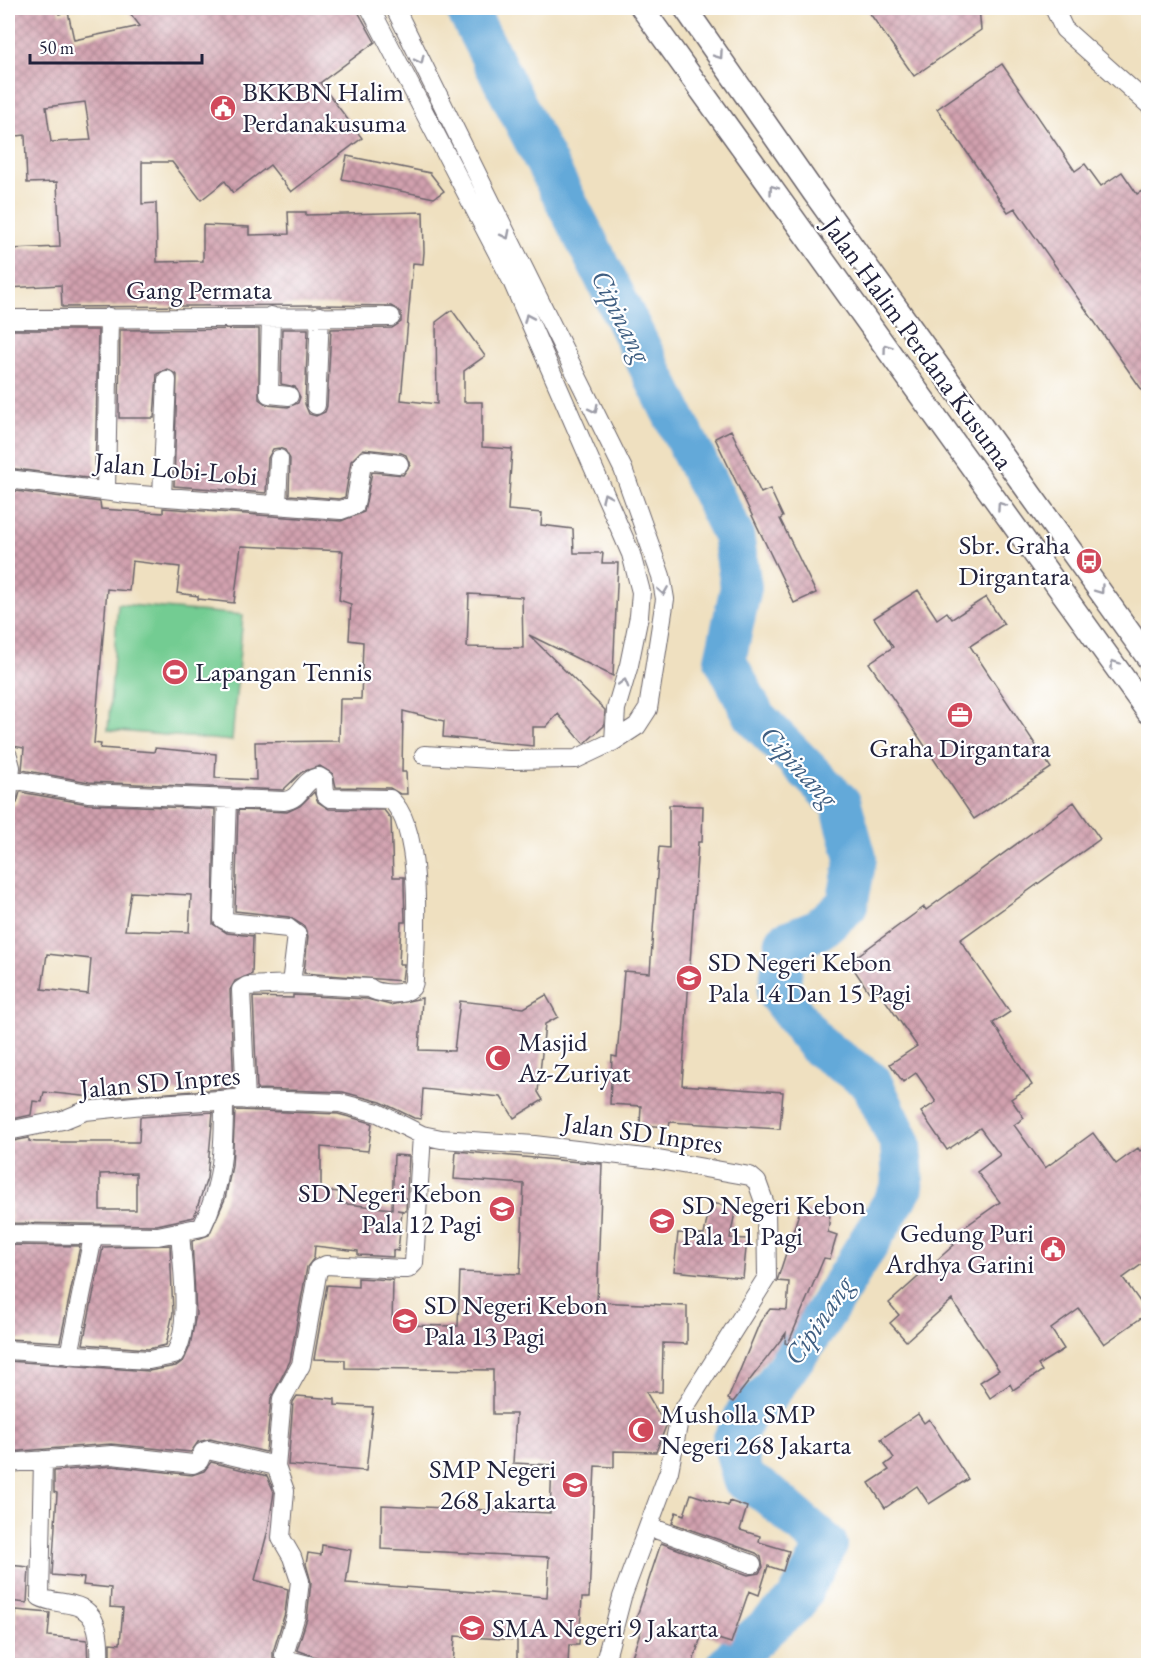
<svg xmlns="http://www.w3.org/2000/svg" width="1156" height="1673" font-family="'EB Garamond',serif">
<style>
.green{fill:#73cc92;stroke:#4a7766;stroke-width:1.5}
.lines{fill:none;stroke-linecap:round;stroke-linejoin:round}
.river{stroke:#64a9d9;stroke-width:42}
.building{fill:url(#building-cross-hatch);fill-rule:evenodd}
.minor-casing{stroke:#6a646a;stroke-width:20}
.tertiary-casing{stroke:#6a646a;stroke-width:25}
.minor{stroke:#fff;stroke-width:18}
.tertiary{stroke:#fff;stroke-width:22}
.oneway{stroke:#9c9ca7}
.labels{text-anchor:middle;stroke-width:4.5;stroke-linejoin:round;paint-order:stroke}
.poi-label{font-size:27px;fill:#22223b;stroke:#fff;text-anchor:start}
.street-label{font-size:27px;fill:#22223b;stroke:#fff}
.water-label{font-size:28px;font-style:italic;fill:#405f82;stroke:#fff}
</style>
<defs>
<pattern id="building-cross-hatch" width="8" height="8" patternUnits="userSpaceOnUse" patternTransform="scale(1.5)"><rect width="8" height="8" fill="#d2a1af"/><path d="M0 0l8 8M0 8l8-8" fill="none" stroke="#aa8390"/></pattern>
</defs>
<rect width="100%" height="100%" fill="#fff"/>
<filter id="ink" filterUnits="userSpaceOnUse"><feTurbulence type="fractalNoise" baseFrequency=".0167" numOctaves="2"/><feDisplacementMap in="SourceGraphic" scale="12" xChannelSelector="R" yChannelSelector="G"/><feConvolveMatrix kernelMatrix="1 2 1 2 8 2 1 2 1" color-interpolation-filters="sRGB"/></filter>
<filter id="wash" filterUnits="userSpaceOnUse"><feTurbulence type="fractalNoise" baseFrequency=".008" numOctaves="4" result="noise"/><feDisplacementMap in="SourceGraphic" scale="24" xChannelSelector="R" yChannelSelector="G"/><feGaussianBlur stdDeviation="1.35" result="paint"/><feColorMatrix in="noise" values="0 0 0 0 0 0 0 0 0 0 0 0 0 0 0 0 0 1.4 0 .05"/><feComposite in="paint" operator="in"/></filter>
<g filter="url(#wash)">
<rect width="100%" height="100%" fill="#efe0c0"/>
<!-- green -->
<path class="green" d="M118,604L243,615L232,741L108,730Z"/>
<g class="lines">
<!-- river -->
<path class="river" d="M466,8L603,273L733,535L741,587L725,660L755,717L841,804L856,858L847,905L819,929L786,942L778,994L818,1046L871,1082L901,1144L903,1187L818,1324L766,1397L746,1414L733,1441L743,1479L768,1494L827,1545L796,1602L738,1653L727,1666"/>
</g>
<g id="blocks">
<!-- building -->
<path class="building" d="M8,8H58L59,14L68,12L74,40L140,26L126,8H356L375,42L320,83L362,138L291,192L270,165L233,193L225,181L201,200L172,162H142V204L156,203L157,262L203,261V225L249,227V235L289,234L288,212H306V215L423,212L424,252L423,264L413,263L401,400L437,404L436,322L452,310L485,356L464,371V402H482V447L512,449L508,510L542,513L541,525L573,529L574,553H603L602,563H618L613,676L529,635L605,710L604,726L586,742L583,743L558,714L546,727H533V746L443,737L444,721L403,711L402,772H406L407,794H400L390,788L336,787L333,774L320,766L302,772L283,790L89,782L22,770L24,748L8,745L10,638L8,637V490L100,502L101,509L163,513V508L341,521L364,512L372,472L403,475L410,465L406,455L401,453L363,449L351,461L345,497L339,499L289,495L290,459L285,450L279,448L273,449L268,458L266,493L174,486L177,375L167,369L157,374L154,418H119L120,330L259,329V399L267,405L288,407L298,403L300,397L295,387L281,384L282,329H308L305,404L309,414L316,416L325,412L327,406L331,329L392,328L401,322V312L391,306L320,305L62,307L61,285L8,288L10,249L60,247L57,182L27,183L25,135L8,137ZM85,102L91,140L51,142L46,107ZM241,546L343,551L339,600L351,604L349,640L363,642L361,699H340L339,741L255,742L256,780L215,778L216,754L155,748L154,752L100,748L101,744L94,743L107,589L129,591L132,561L180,567L177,593L198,596V599L234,603ZM469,594L522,597L523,648L467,647Z
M866,8H979L981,30L914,76Z
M1002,64L1075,171L1085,164L1101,186L1122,172L1137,194L1149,187V400L1015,208L1008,212L937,109Z
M347,156L430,173L444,191L434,198L342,179Z
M8,330H98L95,479L8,468Z
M731,430L761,493L770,489L783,517L780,519L816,593L794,603L715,438Z
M918,590L937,619L947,612L952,619L986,597L1004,624L970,646L1051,768L974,819L869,663L893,647L874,618Z
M20,792L88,804L215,809L213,924L227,933L253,936L252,974L235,981L230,990L234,1088L102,1098L44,1092L42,1102L33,1101L31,1115L8,1120V823L10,808L17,803ZM131,892L191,895L189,932L125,930ZM47,954L91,959L88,994L42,989Z
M314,792L318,802L329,809L384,810L391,819L393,877H404V885L405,922H401L399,964H404L402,981L304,973L308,936L304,926L289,917L235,911L238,810L287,812L300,806Z
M1074,802L1100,839L960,940L1010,1012L993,1023L1032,1085L1011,1099L1024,1118L1014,1125L1045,1168L1093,1133L1116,1164L1138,1148L1140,1151L1149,1145V1259L1123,1278L1148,1313L1104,1344L1079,1309L1051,1329L1064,1349L1038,1365L1042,1371L1013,1390L1010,1384L990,1398L980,1382L999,1370L952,1300L906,1341L890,1323L899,1315L889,1303L954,1245L949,1238L1000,1202L977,1172L1000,1155L980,1128L947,1150L921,1112L936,1102L916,1073L903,1082L890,1064L917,1046L876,987L869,992L849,962L924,907L926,910Z
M669,805L703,806L702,842H698L682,1085L783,1092L780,1129L670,1122L669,1127L640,1125L641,1106L610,1104L612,1056L617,1057L624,971L650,973L659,847L669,848Z
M293,995L367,999L390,1005L422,998L419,1050L454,1051L460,1001L524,1008L546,995L558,1017L545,1024L538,1092L543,1100L514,1118L501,1097L423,1089L421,1119L414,1118L381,1102L343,1092L257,1089L253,997L293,998Z
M235,1110L338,1114L372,1123L368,1151L321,1147V1190L339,1192L338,1203L392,1209L394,1155L409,1156L406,1211L397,1210L402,1211L398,1251L393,1250V1257L358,1255V1251L315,1246L314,1258L307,1267L290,1361L271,1398L266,1452L210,1439L198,1442L191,1452L111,1444L8,1452V1361L149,1371L176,1366L184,1360L190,1346L196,1314L192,1241L209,1235L225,1199L232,1166Z
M213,1112L207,1178L194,1217L157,1225L11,1223L8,1142L29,1138V1141L36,1142H139L140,1117ZM136,1173V1210H100V1174Z
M456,1151L602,1164L597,1302L687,1306V1344L663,1343L662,1392H646L666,1426L656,1452L614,1451V1467L595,1466L589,1598H582L579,1645H569L568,1665H517V1640L455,1636L453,1665H323L319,1658L297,1650L307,1618L311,1582L306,1564L308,1553L321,1555L322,1545L351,1550L346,1583L547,1597L549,1557L381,1549L382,1505L550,1513L552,1465L513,1463L516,1414H493V1370L345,1368V1360L314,1359L327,1285L358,1287V1278L393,1280L392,1325L458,1326L460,1272L520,1274L524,1184L454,1179Z
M710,1203L736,1207L730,1238L747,1239L743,1278L674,1271L678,1233L704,1235Z
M800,1210L830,1214L828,1232L837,1235L830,1259L824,1258L788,1344L785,1343L786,1333L733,1402L728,1399L760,1322L770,1309L787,1310L789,1282L777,1281Z
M11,1245L80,1246L60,1342L8,1339Z
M170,1245L173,1313L166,1345L148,1349L83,1344L103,1247Z
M297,1396L335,1399V1405L373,1407L366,1471L288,1465L293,1402Z
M918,1414L924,1423L929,1419L968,1479L929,1504L917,1486L885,1508L869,1483L889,1470L885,1465L894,1458L881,1439Z
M211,1462L267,1476L274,1492L268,1530L255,1580L288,1589L285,1613L273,1652V1658L279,1665H191L162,1659V1665H110V1643L120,1644L123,1608L110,1607L111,1588L83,1585L84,1578L52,1575L57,1493L54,1492V1471L112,1466L192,1475L204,1471Z
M691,1494L728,1506L729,1501L747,1507L740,1530L760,1536L759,1542L789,1551L783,1571L768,1566L759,1595L749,1591L731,1643L702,1634L692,1665H629L643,1624L635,1622L661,1543L748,1575L759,1573L763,1567L761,1557L756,1553L672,1523L676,1512L684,1515Z
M8,1565L29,1567L27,1603L8,1601Z
M16,1610L50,1613L48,1636L87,1640L88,1665H12Z"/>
</g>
</g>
<g filter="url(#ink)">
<use href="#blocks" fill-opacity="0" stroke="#6a646a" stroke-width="1.5"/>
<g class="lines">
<defs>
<path id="minor" d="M370,8L511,279L631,554L641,592L639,616L629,665L616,709L614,741
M395,8L623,469L661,576L665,599L648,709L637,726L614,741L576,759L509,760L424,755
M1054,8L1064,29L1148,104
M271,316L269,394L289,396
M8,319L391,317
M316,405L320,316
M8,479L127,494L341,510L355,505L362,464L366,460L399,464
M106,491L109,317
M162,496L167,380
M277,505L279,459
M8,756L11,767L8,797
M11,779L88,793L284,801C302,799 301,780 319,777L324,780L325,794L330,798L390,799C424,828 416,937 414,979C414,983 413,987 410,989C403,996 377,994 370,988L291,984
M227,799L223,919L229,922L288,928L297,935L291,984L247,986L241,990L246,1100
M8,1131L63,1120L85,1111L143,1105L235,1099L340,1103L378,1113L422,1135L441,1139L534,1145L653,1159L750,1176L757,1182L766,1207L767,1277L680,1415L669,1471L622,1597L604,1666
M8,1234L158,1236L202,1227C223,1185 224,1146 224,1100
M8,1350L132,1359L149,1360L174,1355C192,1330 182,1263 180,1232
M69,1355L93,1237
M43,1460L40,1597C49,1602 62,1602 73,1605C101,1611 100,1643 99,1666
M8,1463L112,1455L193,1464L199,1461L203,1452L208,1450L276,1466
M650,1527L752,1564
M312,1666L289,1660L284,1655L296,1615L300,1581L292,1557L281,1538L285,1491L276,1466L282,1399L301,1365L318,1269L326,1265L402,1269H408L414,1263L422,1135"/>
<path id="tertiary" d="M642,8L1148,712
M685,8L814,193L1148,658"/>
</defs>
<!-- minor casing -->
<use href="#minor" class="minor-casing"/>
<!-- tertiary casing -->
<use href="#tertiary" class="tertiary-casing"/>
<!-- minor -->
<use href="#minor" class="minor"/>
<!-- tertiary -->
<use href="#tertiary" class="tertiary"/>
</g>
<!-- one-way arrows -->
<defs><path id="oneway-chevron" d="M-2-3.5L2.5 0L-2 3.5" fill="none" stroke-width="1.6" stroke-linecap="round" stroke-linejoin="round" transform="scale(1.5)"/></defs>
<g class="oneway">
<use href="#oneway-chevron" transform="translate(719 55) rotate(55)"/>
<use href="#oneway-chevron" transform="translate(420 60) rotate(64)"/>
<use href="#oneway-chevron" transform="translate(773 189) rotate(-126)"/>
<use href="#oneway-chevron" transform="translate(506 235) rotate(63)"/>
<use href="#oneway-chevron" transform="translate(528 318) rotate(-114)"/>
<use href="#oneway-chevron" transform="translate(887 348) rotate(-126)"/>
<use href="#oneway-chevron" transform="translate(594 409) rotate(63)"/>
<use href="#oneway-chevron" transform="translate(606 497) rotate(-114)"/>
<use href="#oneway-chevron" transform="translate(1001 506) rotate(-125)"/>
<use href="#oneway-chevron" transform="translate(1100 590) rotate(54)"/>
<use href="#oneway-chevron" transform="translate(663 591) rotate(81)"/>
<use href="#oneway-chevron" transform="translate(1114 664) rotate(-126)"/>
<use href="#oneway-chevron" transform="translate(624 683) rotate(-74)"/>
</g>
</g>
<!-- icons -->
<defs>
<symbol id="civic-disc" viewBox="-11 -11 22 22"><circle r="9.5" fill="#d1495b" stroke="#fff"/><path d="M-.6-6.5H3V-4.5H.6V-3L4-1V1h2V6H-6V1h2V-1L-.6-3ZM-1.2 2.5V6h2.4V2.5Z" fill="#fff"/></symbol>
<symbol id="bus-disc" viewBox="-11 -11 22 22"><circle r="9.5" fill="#d1495b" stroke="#fff"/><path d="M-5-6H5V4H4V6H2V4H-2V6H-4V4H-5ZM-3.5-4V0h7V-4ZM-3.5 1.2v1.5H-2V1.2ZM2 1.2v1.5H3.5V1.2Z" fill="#fff"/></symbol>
<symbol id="stadium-disc" viewBox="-11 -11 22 22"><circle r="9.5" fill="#d1495b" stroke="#fff"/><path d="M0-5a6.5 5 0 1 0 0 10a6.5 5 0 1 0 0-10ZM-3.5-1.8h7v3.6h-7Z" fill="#fff"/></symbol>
<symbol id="office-disc" viewBox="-11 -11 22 22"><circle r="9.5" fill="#d1495b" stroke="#fff"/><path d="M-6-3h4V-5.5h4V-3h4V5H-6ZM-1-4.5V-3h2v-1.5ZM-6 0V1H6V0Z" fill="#fff"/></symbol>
<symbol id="school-disc" viewBox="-11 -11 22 22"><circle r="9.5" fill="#d1495b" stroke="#fff"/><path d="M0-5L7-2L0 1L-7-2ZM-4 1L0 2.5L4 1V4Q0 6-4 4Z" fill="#fff"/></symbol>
<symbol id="mosque-disc" viewBox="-11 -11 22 22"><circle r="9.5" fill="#d1495b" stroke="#fff"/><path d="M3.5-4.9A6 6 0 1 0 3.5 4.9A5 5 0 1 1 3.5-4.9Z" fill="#fff"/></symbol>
</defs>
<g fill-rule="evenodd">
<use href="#civic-disc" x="208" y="93" width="30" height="30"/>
<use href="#bus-disc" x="1074" y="546" width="30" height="30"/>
<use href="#stadium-disc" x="160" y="657" width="30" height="30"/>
<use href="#office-disc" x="945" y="700" width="30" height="30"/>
<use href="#school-disc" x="674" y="963" width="30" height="30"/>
<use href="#mosque-disc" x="483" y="1043" width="30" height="30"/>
<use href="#school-disc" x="487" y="1194" width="30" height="30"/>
<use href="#school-disc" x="647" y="1206" width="30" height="30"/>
<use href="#civic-disc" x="1038" y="1234" width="30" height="30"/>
<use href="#school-disc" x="390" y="1306" width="30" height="30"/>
<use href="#mosque-disc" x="626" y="1415" width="30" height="30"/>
<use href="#school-disc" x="560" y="1470" width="30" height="30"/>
<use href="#school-disc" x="457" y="1613" width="30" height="30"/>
</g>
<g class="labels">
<!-- poi labels -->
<g class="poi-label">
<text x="242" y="101">BKKBN Halim<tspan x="242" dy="31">Perdanakusuma</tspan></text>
<text x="1070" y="554" text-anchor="end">Sbr. Graha<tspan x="1070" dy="31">Dirgantara</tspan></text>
<text x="195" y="681">Lapangan Tennis</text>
<text x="960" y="757" text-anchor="middle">Graha Dirgantara</text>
<text x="708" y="971">SD Negeri Kebon<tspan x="708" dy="31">Pala 14 Dan 15 Pagi</tspan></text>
<text x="518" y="1051">Masjid<tspan x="518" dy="31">Az-Zuriyat</tspan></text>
<text x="482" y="1202" text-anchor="end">SD Negeri Kebon<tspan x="482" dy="31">Pala 12 Pagi</tspan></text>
<text x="682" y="1214">SD Negeri Kebon<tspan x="682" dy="31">Pala 11 Pagi</tspan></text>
<text x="1034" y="1242" text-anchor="end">Gedung Puri<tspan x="1034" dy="31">Ardhya Garini</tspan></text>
<text x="424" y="1314">SD Negeri Kebon<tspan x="424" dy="31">Pala 13 Pagi</tspan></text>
<text x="660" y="1423">Musholla SMP<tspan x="660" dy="31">Negeri 268 Jakarta</tspan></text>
<text x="556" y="1478" text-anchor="end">SMP Negeri<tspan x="556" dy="31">268 Jakarta</tspan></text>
<text x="492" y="1637">SMA Negeri 9 Jakarta</text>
</g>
<!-- street labels -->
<g class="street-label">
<text x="199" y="299">Gang Permata</text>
<text transform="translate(918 343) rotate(54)" y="9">Jalan Halim Perdana Kusuma</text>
<text transform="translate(176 469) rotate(5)" y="9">Jalan Lobi-Lobi</text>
<text transform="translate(160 1082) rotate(-5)" y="9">Jalan SD Inpres</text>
<text transform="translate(643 1133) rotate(8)" y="9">Jalan SD Inpres</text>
</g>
<!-- water labels -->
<g class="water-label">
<text transform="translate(622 316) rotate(63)" y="10">Cipinang</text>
<text transform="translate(800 766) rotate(47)" y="10">Cipinang</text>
<text transform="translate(818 1320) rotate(-56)" y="10">Cipinang</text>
</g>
</g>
<!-- margin -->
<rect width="1156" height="1673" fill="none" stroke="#fff" stroke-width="30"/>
<!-- scale -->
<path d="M30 54v9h172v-9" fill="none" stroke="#22223b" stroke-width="3"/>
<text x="39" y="54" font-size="18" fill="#22223b" stroke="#ffffff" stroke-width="4.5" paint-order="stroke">50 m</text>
</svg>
